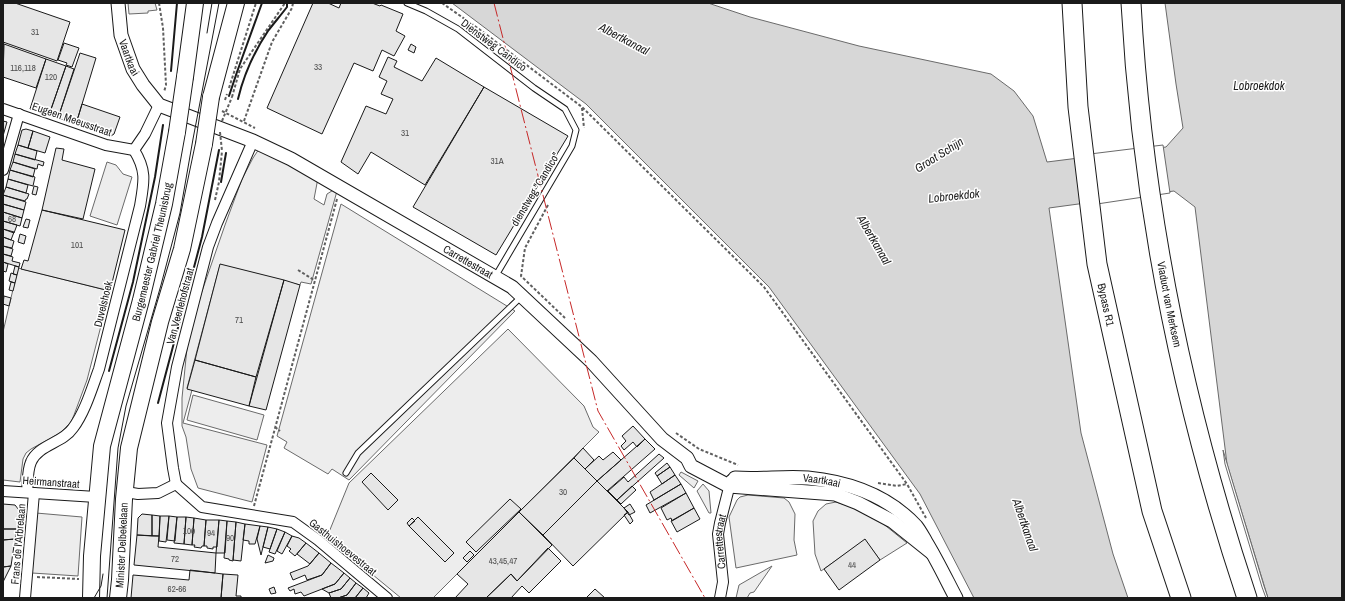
<svg xmlns="http://www.w3.org/2000/svg" width="1345" height="601" font-family="'Archivo Narrow',sans-serif">
<style>
.built{fill:#ededed;stroke:#6a6a6a}
.water{fill:#d7d7d7;stroke:#6a6a6a}
.pier{fill:#fff;stroke:#6a6a6a}
.building{fill:#e6e6e6;stroke:#1a1a1a}
.lines{fill:none;stroke-linecap:round;stroke-linejoin:round}
.service-casing{stroke:#1a1a1a;stroke-width:7}
.minor-casing{stroke:#1a1a1a;stroke-width:12}
.tertiary-casing{stroke:#1a1a1a;stroke-width:15}
.primary-casing{stroke:#1a1a1a;stroke-width:18}
.motorway-casing{stroke:#1a1a1a;stroke-width:21}
.path{stroke:#5f5f5f;stroke-width:2;stroke-dasharray:3 2;stroke-linecap:butt}
.service{stroke:#fff;stroke-width:5}
.minor{stroke:#fff;stroke-width:10}
.tertiary{stroke:#fff;stroke-width:13}
.primary{stroke:#fff;stroke-width:16}
.motorway{stroke:#fff;stroke-width:19}
.tram{stroke:#1a1a1a;stroke-width:1}
.primary-bridge-casing{stroke:#1a1a1a;stroke-width:18;stroke-linecap:butt}
.path-bridge{stroke:#5f5f5f;stroke-width:2;stroke-dasharray:3 2;stroke-linecap:butt}
.primary-bridge{stroke:#fff;stroke-width:16}
.wall{stroke:#1a1a1a;stroke-width:2}
.power{stroke:#c62828;stroke-width:1;stroke-dasharray:14 3 2 3;stroke-linecap:butt}
.labels{text-anchor:middle;stroke-width:3;stroke-linejoin:round;paint-order:stroke}
.number-label{font-size:9px;fill:#4d4d4d}
.street-label{font-size:11px;fill:#1a1a1a;stroke:#fff}
.water-label{font-size:12px;font-style:italic;fill:#1a1a1a;stroke:#fff}
</style>
<rect width="100%" height="100%" fill="#fff"/>
<!-- built -->
<path class="built" d="M128,3H155L157,10L148,11V13L129,14Z
M259,149L318,178L314,199L324,205L327,194L335,189L337,191L311,284L301,282L300,285L220,265L187,388L192,390L183,423L267,445L252,502L198,488L191,469L186,437L182,426V398L188,338L200,297L225,225L242,179L253,158Z
M107,162L116,165L123,174L132,177L117,225L90,216Z
M341,204L515,311L349,480L332,469L328,474L284,448L287,442L277,436Z
M18,268L110,291L87,380L74,415L71,422L60,433L31,449L26,453L23,459L20,482L3,480V332Z
M508,329L584,406L593,427L599,432L433,598H401L327,537L349,483Z
M193,395L264,415L257,440L187,420Z
M681,472L698,481L694,488L679,475Z
M703,484L709,491L711,513H709L697,491Z
M748,495L784,498L789,502L795,514L794,540L797,555L736,568L729,517L737,500L740,497Z
M836,502L849,506L881,522L907,543L880,560L865,540L821,571L815,554L813,521L818,511L826,504Z
M36,513L82,517L78,576L32,573Z
M772,566L754,592L750,593L747,598H736L739,585Z"/>
<!-- water -->
<path class="water" d="M452,3H708L750,17L859,46L991,74L1014,91L1033,116L1047,162L1166,147L1183,128L1176,84L1165,3H1342V598H1268L1227,464L1195,207L1174,191L1049,208L1081,433L1113,554L1128,598H974L920,494L769,287L586,104Z"/>
<!-- pier -->
<path class="pier" d="M1163,145L1170,193L1097,204L1090,154Z
M1223,450L1264,586L1268,598H1266L1262,587L1225,464Z"/>
<!-- building -->
<path class="building" d="M3,3H15L70,22L57,61L3,42Z
M313,3H328L339,8L341,3H372L380,6L381,5L403,14L396,31L405,36L394,56L382,50L373,71L354,63L322,134L267,108Z
M64,43L79,48L72,67L66,65L67,63L58,60Z
M4,44L46,59L36,88L3,77Z
M411,44L416,47L414,53L408,50Z
M80,53L96,58L76,124L58,118Z
M388,57L397,61L394,67L422,81L436,58L484,87L425,185L371,152L358,174L341,162L366,106L386,114L393,99L381,94L387,81L379,77Z
M46,59L66,66L49,115L30,109Z
M66,66L74,69L58,118L49,115Z
M484,87L568,136L496,255L413,207Z
M82,104L120,117L114,134L111,136L76,124Z
M3,121L7,122L3,136Z
M26,129L33,131L28,148L18,145L22,130Z
M33,131L50,137L45,153L28,148Z
M18,145L37,151L35,160L15,154Z
M56,148L64,149L62,160L95,169L83,219L42,210Z
M15,154L44,162L43,166L38,164L37,169L13,162Z
M13,162L35,169L33,177L10,170Z
M10,170L35,177L33,186L8,179Z
M8,179L28,185L26,193L6,187Z
M34,186L38,187L36,195L32,194Z
M6,187L29,194L27,199H26L25,201L3,195Z
M3,195L26,202L24,210L3,204Z
M3,204L24,210L22,218L3,212Z
M42,210L125,230L110,291L21,269L24,260L28,261Z
M3,212L22,218L20,226L3,221Z
M26,219L30,220L28,228L23,227Z
M3,221L17,225L14,233L3,229Z
M3,229L14,232L11,240L3,237Z
M20,234L26,236L24,244L18,242Z
M3,237L14,241L12,248L3,246Z
M3,246L13,249L11,256L3,254Z
M3,254L13,257L12,261L20,263L19,267L3,262Z
M3,262L8,264L6,272L3,271Z
M220,264L284,280L256,377L195,360Z
M15,266L19,267L17,275L13,274Z
M11,273L17,275L15,283L9,281Z
M284,280L300,285L266,410L249,406Z
M11,282L15,283L13,291L9,290Z
M4,296L11,298L9,306L3,304Z
M195,360L256,377L249,406L187,389Z
M633,426L645,439L637,447L633,442L624,450L621,446L626,441L622,436Z
M645,439L655,449L607,491L597,481Z
M583,448L594,460L585,469L574,458Z
M613,452L621,460L597,481L585,469L599,456L603,460Z
M659,454L664,458L617,500L608,491L624,477L628,482Z
M574,458L597,481L543,535L519,512Z
M667,463L670,467L657,476L655,473Z
M670,467L675,475L662,484L657,476Z
M371,473L398,500L388,510L362,482Z
M675,475L681,484L654,500L650,492Z
M597,481L628,512L573,566L543,535Z
M681,484L686,493L650,513L646,505Z
M632,486L636,490L621,504L617,500Z
M686,493L694,508L672,521L671,518L667,520L661,508Z
M510,499L521,509L476,552L466,542Z
M3,504L15,505L19,510L17,529H3Z
M630,504L635,512L629,515L624,508Z
M694,508L700,519L677,532L671,521Z
M519,512L552,545L517,581L511,574L486,598H455L468,584L457,574Z
M628,512L633,521L630,524L624,515Z
M142,514L152,515V536L137,535L138,518Z
M152,515L160,516L159,536H152Z
M160,516H169L166,542L159,541Z
M169,516L177,517L175,541L167,540Z
M177,517H186L184,544L174,543Z
M186,517L194,518L192,545L184,544Z
M418,517L454,553L445,562L409,526Z
M194,518L206,520L204,546H202L201,548L194,547L195,545H192Z
M412,518L415,521L409,526L407,523Z
M206,520H219L217,547H213V549L207,548V546H204Z
M219,520L227,521L225,553H216Z
M227,521L236,522L233,561L229,560V559L224,558Z
M236,522L245,524L241,561L233,560Z
M245,524L260,526L255,544H249V541L243,540Z
M260,526L268,527L261,555L257,539Z
M268,527L277,529L270,549L263,547Z
M3,529H17L15,539L3,540Z
M277,529L285,532L275,554L269,552Z
M285,532L292,536L282,554L277,551Z
M137,535L159,536L158,547L216,553L215,573L134,565Z
M292,536L299,538L306,543L295,556L289,551L291,549L287,546Z
M15,539L11,566L3,567V540Z
M865,539L880,560L839,590L824,569Z
M306,543L319,553L310,564L297,554Z
M548,548L561,561L529,593L522,586L511,598H486L511,574L517,581Z
M470,551L474,555L467,562L463,558Z
M319,553L331,563L322,575L307,580L305,575L293,580L290,573L308,566Z
M268,555L274,558L273,561L265,563Z
M331,563L344,573L335,584L304,596L301,592L295,594L294,589L290,591L288,588L322,575Z
M11,566L3,582V567Z
M190,570L223,574L221,598H131L133,575L189,580Z
M344,573L350,578L341,589L329,593L322,589L335,584Z
M223,574L238,575L236,596H241V598H221Z
M350,578L356,583L347,595L338,598H331L329,593L341,589Z
M356,583L363,588L355,598H338L347,595Z
M274,587L276,593L271,594L269,589Z
M363,588L369,593L366,598H355Z
M595,589L605,598H586Z"/>
<g class="lines">
<defs>
<path id="service" d="M407,3L426,11L458,29L534,88L565,109L576,130L572,146L495,277
M346,473L358,453L521,297"/>
<g id="minor">
<path d="M3,109L106,145L134,150"/>
<path d="M134,150L145,134L159,105"/>
<path d="M3,170L19,114"/>
<path d="M176,484L173,468L167,423L177,367L208,247L217,223L253,141"/>
<path d="M176,484L202,507L293,522L318,540L387,598"/>
<path d="M3,491L96,497"/>
<path d="M27,492C28,483 27,471 31,462C38,445 63,443 73,428C85,412 92,388 99,369L140,206C144,182 147,171 134,150"/>
<path d="M126,492L138,494L158,493L176,484"/>
<path d="M25,598L34,493"/>
<path id="s1" d="M720,598L723,582L718,534L720,523L731,480"/>
</g>
<g id="tertiary">
<path id="s2" d="M118,3L121,35L133,69L143,85L159,105L253,141L291,159L512,287L591,361L662,439L687,458L691,466L729,486L835,494L858,503L892,521L932,553"/>
<path id="s3" d="M735,478C760,480 784,476 808,478C849,482 888,496 916,526C920,531 923,537 926,542C937,560 946,579 956,598"/>
</g>
<g id="primary">
<path d="M185,77L195,3"/>
<path d="M211,97L236,3"/>
<path id="s4" d="M91,598L92,556L102,446L141,300L164,204L177,132"/>
<path id="s5" d="M118,598L120,580L124,499L129,448L160,322L182,249L204,144"/>
</g>
<g id="motorway">
<path id="s6" d="M1072,3L1078,107L1097,264L1152,511L1181,598"/>
<path id="s7" d="M1131,3C1142,205 1183,406 1247,598"/>
</g>
</defs>
<!-- service casing -->
<use href="#service" class="service-casing"/>
<!-- minor casing -->
<use href="#minor" class="minor-casing"/>
<!-- tertiary casing -->
<use href="#tertiary" class="tertiary-casing"/>
<!-- primary casing -->
<use href="#primary" class="primary-casing"/>
<!-- motorway casing -->
<use href="#motorway" class="motorway-casing"/>
<!-- path -->
<path class="path" d="M159,3L163,28L166,85L164,92
M442,3L479,29L582,107L764,287L907,484L926,518
M229,88L256,3
M232,97L240,69L285,3
M582,108L584,128
M222,111L255,128
M244,121L272,42L292,8L293,3
M215,200L219,182L222,151
M548,205L525,248L521,276L565,318
M298,270L314,280
M275,427L280,431
M676,433L699,449L738,465
M878,483L897,486L907,484
M254,506L337,199
M37,577L79,579"/>
<!-- service -->
<use href="#service" class="service"/>
<!-- minor -->
<use href="#minor" class="minor"/>
<!-- tertiary -->
<use href="#tertiary" class="tertiary"/>
<!-- primary -->
<use href="#primary" class="primary"/>
<!-- motorway -->
<use href="#motorway" class="motorway"/>
<!-- tram -->
<path class="tram" d="M207,33L212,3
M94,598L101,586L103,574
M107,598L118,448L126,406L161,285L180,213L193,139L219,3"/>
<defs>
<path id="primary-bridge" d="M177,132L185,77
M204,144L211,97"/>
</defs>
<!-- primary-bridge casing -->
<use href="#primary-bridge" class="primary-bridge-casing"/>
<!-- path-bridge -->
<path class="path-bridge" d="M225,100L227,94
M222,121L232,97
M220,132L222,151"/>
<!-- primary-bridge -->
<use href="#primary-bridge" class="primary-bridge"/>
<!-- wall -->
<path class="wall" d="M171,71L177,3
M229,96L237,72L262,3
M238,99C244,74 254,52 268,31C274,23 281,15 287,7V3
M221,182L226,153
M109,371L133,282L155,177L163,125
M158,403L202,237L219,150"/>
<!-- power -->
<path class="power" d="M494,3L598,411L705,598"/>
</g>
<g class="labels">
<!-- number labels -->
<g class="number-label">
<text x="35" y="35">31</text>
<text x="318" y="70">33</text>
<text x="23" y="71">116,118</text>
<text x="51" y="80">120</text>
<text x="405" y="136">31</text>
<text x="497" y="164">31A</text>
<text x="12" y="222">68</text>
<text x="77" y="248">101</text>
<text x="239" y="323">71</text>
<text x="563" y="495">30</text>
<text x="189" y="534">100</text>
<text x="211" y="536">94</text>
<text x="230" y="541">90</text>
<text x="175" y="562">72</text>
<text x="503" y="564">43,45,47</text>
<text x="852" y="568">44</text>
<text x="177" y="592">62-66</text>
</g>
<!-- street labels -->
<g class="street-label">
<text transform="translate(494 45) rotate(37)" y="4">Dienstweg Candico</text>
<text dy="4" stroke="none"><textPath href="#s2" startOffset="56">Vaartkaai</textPath></text>
<text transform="translate(72 119) rotate(19)" y="4">Eugeen Meeusstraat</text>
<text transform="translate(535 189) rotate(-59)" y="4">dienstweg "Candico"</text>
<text dy="4" stroke="none"><textPath href="#s4" startOffset="353">Burgemeester Gabriel Theunisbrug</textPath></text>
<text dy="4" stroke="none"><textPath href="#s2" startOffset="460">Carrettestraat</textPath></text>
<text transform="translate(103 304) rotate(-76)" y="4">Duvelshoek</text>
<text dy="4" stroke="none"><textPath href="#s6" startOffset="304">Bypass R1</textPath></text>
<text dy="4" stroke="none"><textPath href="#s7" startOffset="304">Viaduct van Merksem</textPath></text>
<text transform="translate(180 306) rotate(-75)" y="4">Van Veerlehofstraat</text>
<text transform="translate(51 482) rotate(4)" y="4">Heirmanstraat</text>
<text dy="4" stroke="none"><textPath href="#s3" startOffset="87">Vaartkaai</textPath></text>
<text dy="4" stroke="none"><textPath href="#s1" startOffset="57">Carrettestraat</textPath></text>
<text transform="translate(18 544) rotate(-85)" y="4">Frans de l'Arbrelaan</text>
<text dy="4" stroke="none"><textPath href="#s5" startOffset="53">Minister Delbekelaan</textPath></text>
<text transform="translate(343 547) rotate(39)" y="4">Gasthuishoevestraat</text>
</g>
<!-- water labels -->
<g class="water-label">
<text transform="translate(624 39) rotate(28)" y="4">Albertkanaal</text>
<text x="1259" y="90">Lobroekdok</text>
<text transform="translate(939 155) rotate(-32)" y="4">Groot Schijn</text>
<text transform="translate(954 196) rotate(-6)" y="4">Lobroekdok</text>
<text transform="translate(874 240) rotate(60)" y="4">Albertkanaal</text>
<text transform="translate(1025 525) rotate(71)" y="4">Albertkanaal</text>
</g>
</g>
<!-- border -->
<rect width="1345" height="601" fill="none" stroke="#1a1a1a" stroke-width="8"/>
</svg>
